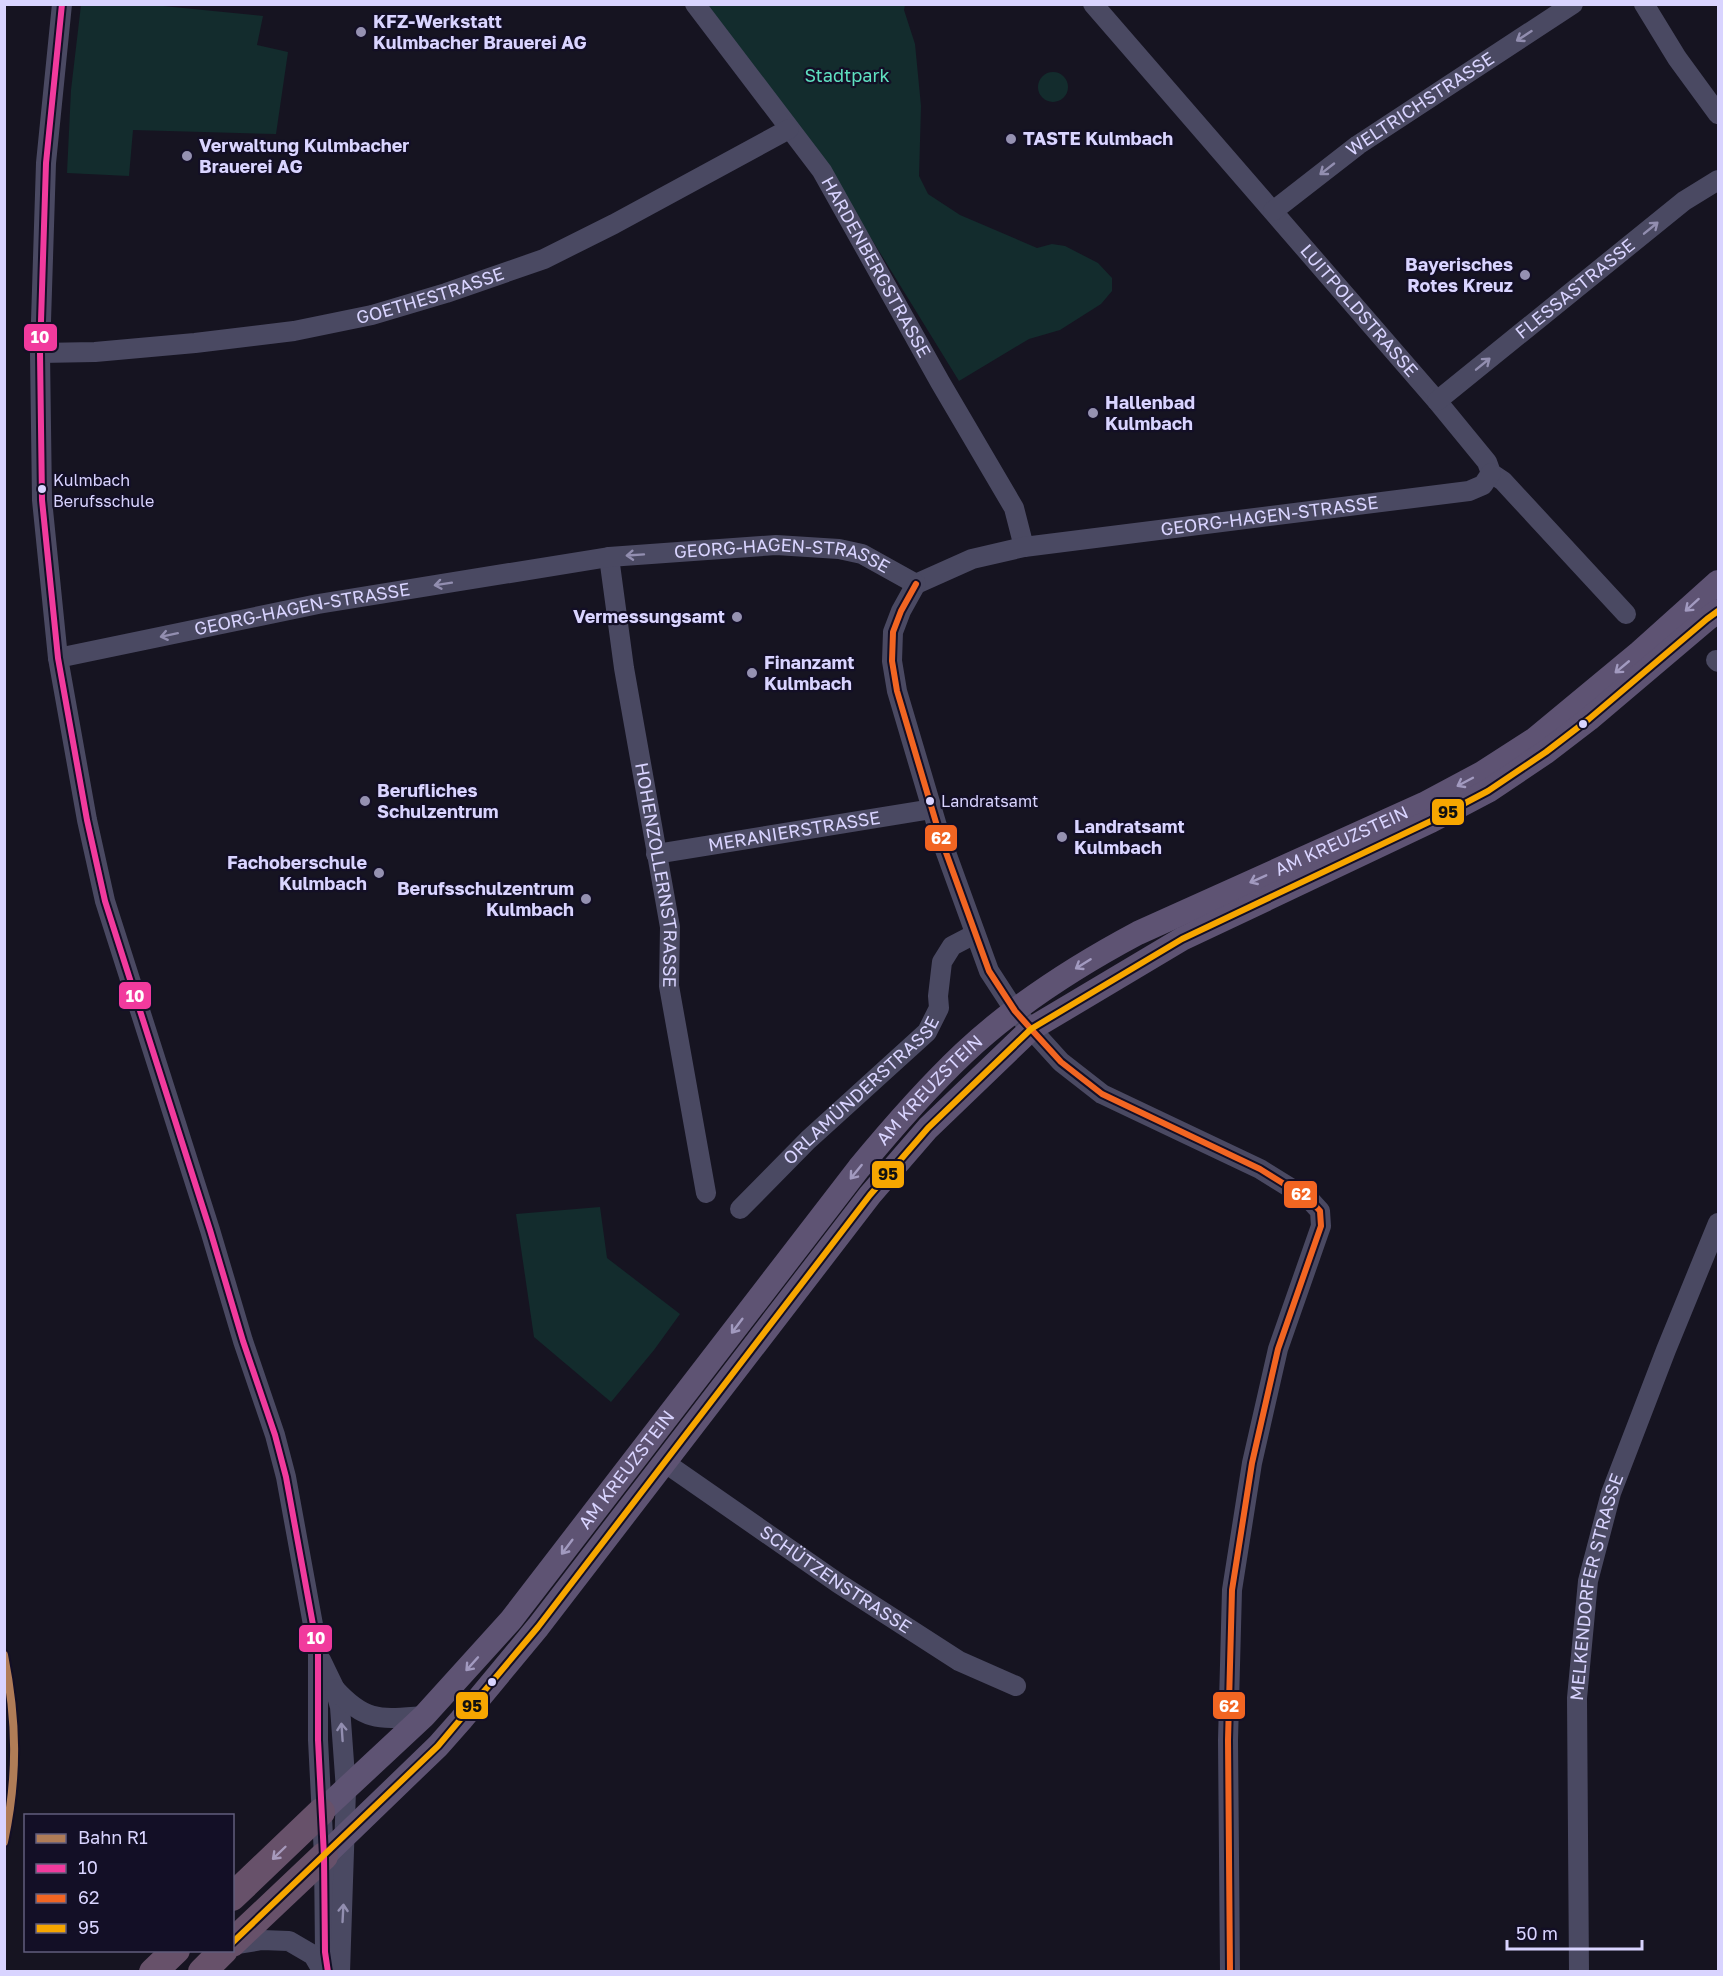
<svg xmlns="http://www.w3.org/2000/svg" width="1723" height="1976" font-family="'Golos Text',sans-serif">
<style>
.green{fill:#132c2d}
.lines{fill:none;stroke-linecap:round;stroke-linejoin:round}
.minor{stroke:#4a4962;stroke-width:20}
.major{stroke:#5e5373;stroke-width:24}
.highway{stroke:#67516a;stroke-width:28}
.bus-1-casing{stroke:#130f26;stroke-width:10}
.bus-2-casing{stroke:#130f26;stroke-width:10}
.bus-3-casing{stroke:#130f26;stroke-width:10}
.bus-1{stroke:#f13a9d;stroke-width:6}
.bus-2{stroke:#f26522;stroke-width:6}
.bus-3{stroke:#f7a600;stroke-width:6}
.rail-1-casing{stroke:#130f26;stroke-width:12}
.rail-1{stroke:#b07c57;stroke-width:8}
.oneway{stroke:#928eb0}
.oneway2{stroke:#a29ac0}
.oneway3{stroke:#a699bc}
.poi-dot{fill:#9591b1;stroke:#130f26;stroke-width:2}
.bus-dot{fill:#d9d4ff;stroke:#130f26;stroke-width:2}
.labels{text-anchor:middle;stroke-width:4.5;stroke-linejoin:round;paint-order:stroke}
.bus-label{font-size:16px;fill:#d9d4ff;stroke:#130f26;text-anchor:start}
.poi-label{font-size:18px;font-weight:bold;fill:#d9d4ff;stroke:#130f26;text-anchor:start}
.park-label{font-size:18px;fill:#5fe0c0;stroke:#130f26}
.street-label{font-size:18px;fill:#d9d4ff;stroke:#130f26}
.line-badge{stroke:#130f26;stroke-width:2}
.badge-label{font-size:16px;text-anchor:middle;font-weight:bold;fill:#fff}
.pale-badge-label{font-size:16px;text-anchor:middle;font-weight:bold;fill:#111}
</style>
<rect width="100%" height="100%" fill="#161421"/>
<!-- green -->
<path class="green" d="M81,5H153L263,16L257,45L288,52L276,134L133,130L129,176L67,173L71,90Z
M705,5H905L904,10L915,44L921,106L919,176L928,194L960,215L1037,248L1052,244L1065,246L1098,263L1112,278V291L1101,304L1060,330L1029,339L959,381L826,165Z
M1038 87a15 15 0 1 1 30 0a15 15 0 1 1-30 0Z
M600,1207L607,1258L680,1314L654,1350L611,1402L534,1337L516,1214Z"/>
<g class="lines">
<!-- minor -->
<g class="minor">
<path d="M62,4L46,163L40,353L42,500L58,658L87,820L105,901L210,1230L243,1341L275,1435L286,1477L318,1652V1740L324,1856L325,1952L328,1972"/>
<path id="s1" d="M695,4L822,171L940,382L1014,508L1024,547"/>
<path id="s2" d="M1093,4L1437,401L1487,462L1491,473L1503,481L1626,614"/>
<path d="M1644,4L1677,58L1718,114"/>
<path id="s3" d="M1273,211L1358,145L1573,4"/>
<path id="s4" d="M40,353L95,352L195,343L294,331L372,315L446,293L544,259L614,224L789,129"/>
<path id="s5" d="M1437,401L1684,201L1718,180"/>
<path id="s6" d="M609,557L624,668L670,927L669,986L706,1193"/>
<path d="M916,584L901,611L893,632L892,661L897,691L940,836L989,971L1015,1011L1031,1029L1061,1062L1102,1094L1260,1169L1310,1200L1320,1211L1321,1226L1278,1349L1252,1463L1232,1590L1228,1740L1230,1972"/>
<path id="s7" d="M916,584L972,559L1024,547L1469,491L1483,485L1491,473"/>
<path id="s8" d="M58,658L318,604L609,557L776,545L839,549L862,554L916,584"/>
<path d="M1716,660L1718,662"/>
<path id="s9" d="M656,854L932,809"/>
<path id="s10" d="M740,1209L808,1140L927,1032L939,1008L938,996L942,962L952,946L975,934"/>
<path id="s11" d="M664,1462L838,1583L959,1661L1016,1686"/>
<path d="M321,1660L335,1689L340,1707L346,1790L340,1972"/>
<path d="M335,1689C366,1723 381,1719 424,1716"/>
<path d="M232,1945L262,1940L289,1941L313,1955L323,1972"/>
<path id="s12" d="M1579,1972L1577,1698L1588,1581L1611,1493L1666,1350L1718,1223"/>
</g>
<!-- major -->
<g class="major">
<path id="s13" d="M321,1812L424,1716L511,1620L859,1168C892,1128 926,1089 964,1053C1015,1005 1076,966 1138,933L1424,804L1482,773L1535,739L1640,652L1718,582"/>
<path d="M324,1856L438,1746L461,1720L538,1627L870,1195L928,1128L1031,1029L1182,939L1431,821L1488,791L1546,752L1589,719L1707,619L1718,611"/>
</g>
<!-- highway -->
<path class="highway" d="M232,1897L321,1812
M232,1943L324,1856
M153,1972L176,1950
M202,1972L224,1950"/>
<defs>
<path id="bus-1" d="M62,4L46,163L40,353L42,500L58,658L87,820L105,901L210,1230L243,1341L275,1435L286,1477L318,1652V1740L324,1856L325,1952L328,1972"/>
<path id="bus-2" d="M916,584L901,611L893,632L892,661L897,691L940,836L989,971L1015,1011L1031,1029L1061,1062L1102,1094L1260,1169L1310,1200L1320,1211L1321,1226L1278,1349L1252,1463L1232,1590L1228,1740L1230,1972"/>
<path id="bus-3" d="M232,1943L438,1746L538,1627L870,1195L928,1128L1031,1029L1182,939L1431,821L1488,791L1546,752L1589,719L1707,619L1718,611"/>
</defs>
<!-- bus-1 casing -->
<use href="#bus-1" class="bus-1-casing"/>
<!-- bus-2 casing -->
<use href="#bus-2" class="bus-2-casing"/>
<!-- bus-3 casing -->
<use href="#bus-3" class="bus-3-casing"/>
<!-- bus-1 -->
<use href="#bus-1" class="bus-1"/>
<!-- bus-2 -->
<use href="#bus-2" class="bus-2"/>
<!-- bus-3 -->
<use href="#bus-3" class="bus-3"/>
<defs>
<path id="rail-1" d="M4,1655C17,1721 18,1776 4,1842"/>
</defs>
<!-- rail-1 casing -->
<use href="#rail-1" class="rail-1-casing"/>
<!-- rail-1 -->
<use href="#rail-1" class="rail-1"/>
</g>
<!-- one-way arrows -->
<defs><path id="oneway-shaft" d="M-6 0H5M1.5-3L5.5 0L1.5 3" fill="none" stroke-width="1.6" stroke-linecap="round" stroke-linejoin="round" transform="scale(1.5)"/></defs>
<g class="oneway">
<use href="#oneway-shaft" transform="translate(1524 36) rotate(147)"/>
<use href="#oneway-shaft" transform="translate(1327 169) rotate(142)"/>
<use href="#oneway-shaft" transform="translate(1651 228) rotate(-39)"/>
<use href="#oneway-shaft" transform="translate(1483 364) rotate(-39)"/>
<use href="#oneway-shaft" transform="translate(635 555) rotate(176)"/>
<use href="#oneway-shaft" transform="translate(443 584) rotate(171)"/>
<use href="#oneway-shaft" transform="translate(169 635) rotate(168)"/>
<use href="#oneway-shaft" transform="translate(342 1732) rotate(-94)"/>
<use href="#oneway-shaft" transform="translate(343 1913) rotate(-87)"/>
</g>
<g class="oneway2">
<use href="#oneway-shaft" transform="translate(1692 605) rotate(138)"/>
<use href="#oneway-shaft" transform="translate(1622 667) rotate(140)"/>
<use href="#oneway-shaft" transform="translate(1465 782) rotate(152)"/>
<use href="#oneway-shaft" transform="translate(1258 879) rotate(156)"/>
<use href="#oneway-shaft" transform="translate(1083 964) rotate(148)"/>
<use href="#oneway-shaft" transform="translate(856 1172) rotate(129)"/>
<use href="#oneway-shaft" transform="translate(737 1326) rotate(127)"/>
<use href="#oneway-shaft" transform="translate(567 1547) rotate(127)"/>
<use href="#oneway-shaft" transform="translate(472 1664) rotate(132)"/>
</g>
<use class="oneway3" href="#oneway-shaft" transform="translate(279 1853) rotate(136)"/>
<!-- markers -->
<g class="poi-dot">
<circle cx="361" cy="32" r="6"/>
<circle cx="1011" cy="139" r="6"/>
<circle cx="187" cy="156" r="6"/>
<circle cx="1525" cy="275" r="6"/>
<circle cx="1093" cy="413" r="6"/>
<circle cx="737" cy="617" r="6"/>
<circle cx="752" cy="673" r="6"/>
<circle cx="365" cy="801" r="6"/>
<circle cx="1062" cy="837" r="6"/>
<circle cx="379" cy="873" r="6"/>
<circle cx="586" cy="899" r="6"/>
</g>
<g class="bus-dot">
<circle cx="42" cy="489" r="5"/>
<circle cx="1583" cy="724" r="5"/>
<circle cx="930" cy="801" r="5"/>
<circle cx="492" cy="1682" r="5"/>
</g>
<g class="labels">
<!-- bus labels -->
<g class="bus-label">
<text x="53" y="486">Kulmbach<tspan x="53" dy="21">Berufsschule</tspan></text>
<text x="941" y="807">Landratsamt</text>
</g>
<!-- poi labels -->
<g class="poi-label">
<text x="373" y="28">KFZ-Werkstatt<tspan x="373" dy="21">Kulmbacher Brauerei AG</tspan></text>
<text x="1023" y="145">TASTE Kulmbach</text>
<text x="199" y="152">Verwaltung Kulmbacher<tspan x="199" dy="21">Brauerei AG</tspan></text>
<text x="1513" y="271" text-anchor="end">Bayerisches<tspan x="1513" dy="21">Rotes Kreuz</tspan></text>
<text x="1105" y="409">Hallenbad<tspan x="1105" dy="21">Kulmbach</tspan></text>
<text x="725" y="623" text-anchor="end">Vermessungsamt</text>
<text x="764" y="669">Finanzamt<tspan x="764" dy="21">Kulmbach</tspan></text>
<text x="377" y="797">Berufliches<tspan x="377" dy="21">Schulzentrum</tspan></text>
<text x="1074" y="833">Landratsamt<tspan x="1074" dy="21">Kulmbach</tspan></text>
<text x="367" y="869" text-anchor="end">Fachoberschule<tspan x="367" dy="21">Kulmbach</tspan></text>
<text x="574" y="895" text-anchor="end">Berufsschulzentrum<tspan x="574" dy="21">Kulmbach</tspan></text>
</g>
<!-- park labels -->
<g class="park-label">
<text x="847" y="82">Stadtpark</text>
</g>
<!-- street labels -->
<g class="street-label">
<text dy="6" stroke="none"><textPath href="#s3" startOffset="182">WELTRICHSTRASSE</textPath></text>
<text dy="6" stroke="none"><textPath href="#s1" startOffset="320">HARDENBERGSTRASSE</textPath></text>
<text dy="6" stroke="none"><textPath href="#s5" startOffset="178">FLESSASTRASSE</textPath></text>
<text dy="6" stroke="none"><textPath href="#s4" startOffset="396">GOETHESTRASSE</textPath></text>
<text dy="6" stroke="none"><textPath href="#s2" startOffset="406">LUITPOLDSTRASSE</textPath></text>
<text dy="6" stroke="none"><textPath href="#s7" startOffset="362">GEORG-HAGEN-STRASSE</textPath></text>
<text dy="6" stroke="none"><textPath href="#s8" startOffset="735">GEORG-HAGEN-STRASSE</textPath></text>
<text dy="6" stroke="none"><textPath href="#s8" startOffset="249">GEORG-HAGEN-STRASSE</textPath></text>
<text dy="6" stroke="none"><textPath href="#s9" startOffset="140">MERANIERSTRASSE</textPath></text>
<text dy="6" stroke="none"><textPath href="#s13" startOffset="1432">AM KREUZSTEIN</textPath></text>
<text dy="6" stroke="none"><textPath href="#s6" startOffset="322">HOHENZOLLERNSTRASSE</textPath></text>
<text dy="6" stroke="none"><textPath href="#s10" startOffset="170">ORLAMÜNDERSTRASSE</textPath></text>
<text dy="6" stroke="none"><textPath href="#s13" startOffset="946">AM KREUZSTEIN</textPath></text>
<text dy="6" stroke="none"><textPath href="#s13" startOffset="460">AM KREUZSTEIN</textPath></text>
<text dy="6" stroke="none"><textPath href="#s11" startOffset="208">SCHÜTZENSTRASSE</textPath></text>
<text dy="6" stroke="none"><textPath href="#s12" startOffset="387">MELKENDORFER STRASSE</textPath></text>
</g>
</g>
<g class="line-badge">
<rect x="23" y="323" width="35" height="29" rx="6" fill="#f13a9d"/>
<rect x="1431" y="798" width="34" height="28" rx="6" fill="#f7a600"/>
<rect x="924" y="824" width="34" height="28" rx="6" fill="#f26522"/>
<rect x="118" y="981" width="34" height="29" rx="6" fill="#f13a9d"/>
<rect x="871" y="1160" width="34" height="29" rx="6" fill="#f7a600"/>
<rect x="1283" y="1180" width="35" height="29" rx="6" fill="#f26522"/>
<rect x="298" y="1624" width="35" height="29" rx="6" fill="#f13a9d"/>
<rect x="1212" y="1691" width="34" height="29" rx="6" fill="#f26522"/>
<rect x="455" y="1691" width="34" height="29" rx="6" fill="#f7a600"/>
</g>
<g class="badge-label">
<text x="40" y="343">10</text>
<text x="941" y="844">62</text>
<text x="135" y="1002">10</text>
<text x="1301" y="1200">62</text>
<text x="316" y="1644">10</text>
<text x="1229" y="1712">62</text>
</g>
<g class="pale-badge-label">
<text x="1448" y="818">95</text>
<text x="888" y="1180">95</text>
<text x="472" y="1712">95</text>
</g>
<!-- border -->
<rect width="1723" height="1976" fill="none" stroke="#d9d4ff" stroke-width="12"/>
<!-- legend -->
<rect x="24" y="1814" width="210" height="138" fill="#130f26" stroke="#625e7d" stroke-width="1.5"/>
<rect x="36" y="1834" width="30" height="9" fill="#b07c57" stroke="#625e7d" stroke-width="1.5"/>
<text x="78" y="1844" font-size="18" fill="#d9d4ff">Bahn R1</text>
<rect x="36" y="1864" width="30" height="9" fill="#f13a9d" stroke="#625e7d" stroke-width="1.5"/>
<text x="78" y="1874" font-size="18" fill="#d9d4ff">10</text>
<rect x="36" y="1894" width="30" height="9" fill="#f26522" stroke="#625e7d" stroke-width="1.5"/>
<text x="78" y="1904" font-size="18" fill="#d9d4ff">62</text>
<rect x="36" y="1924" width="30" height="9" fill="#f7a600" stroke="#625e7d" stroke-width="1.5"/>
<text x="78" y="1934" font-size="18" fill="#d9d4ff">95</text>
<!-- scale -->
<path d="M1507 1940v9h135v-9" fill="none" stroke="#d9d4ff" stroke-width="3"/>
<text x="1516" y="1940" font-size="18" fill="#d9d4ff" stroke="#130f26" stroke-width="4.5" paint-order="stroke">50 m</text>
</svg>
